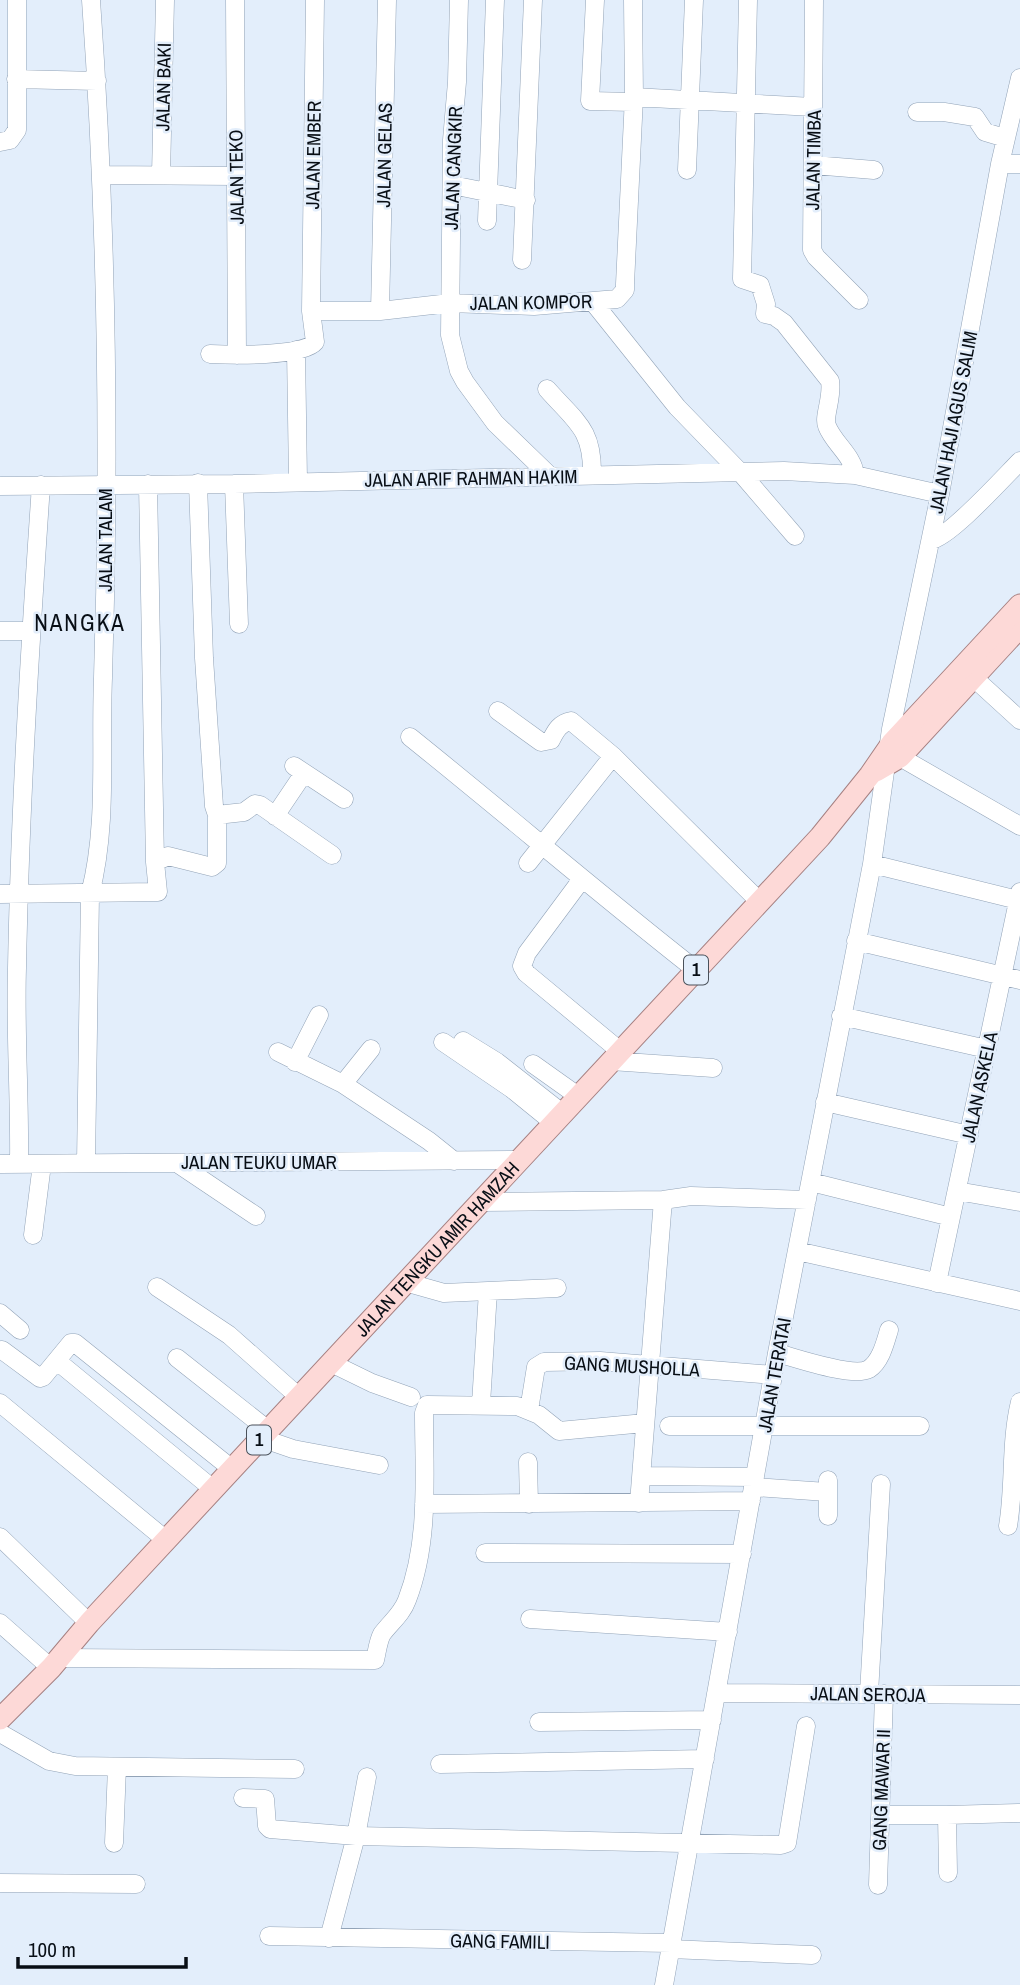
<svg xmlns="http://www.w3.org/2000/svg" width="1020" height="1985" font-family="'Archivo Narrow',sans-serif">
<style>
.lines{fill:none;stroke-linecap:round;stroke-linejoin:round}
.minor-casing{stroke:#92a3b7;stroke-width:19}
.major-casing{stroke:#a68182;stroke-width:23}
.minor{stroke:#fff;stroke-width:18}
.major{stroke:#fdd9d7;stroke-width:21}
.labels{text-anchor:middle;stroke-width:5;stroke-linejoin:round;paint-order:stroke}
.shield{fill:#e3eefb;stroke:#4a515a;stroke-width:2}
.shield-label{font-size:18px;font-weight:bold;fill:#080e15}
.street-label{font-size:19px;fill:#080e15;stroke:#e3eefb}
.quarter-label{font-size:23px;letter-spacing:2px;fill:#080e15;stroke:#e3eefb}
</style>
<rect width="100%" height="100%" fill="#e3eefb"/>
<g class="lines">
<defs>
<path id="minor" d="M235,0L237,355
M459,0L457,82L452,140L450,335L459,371L465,382L495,423L550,476
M595,0L590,101L633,102
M748,0L742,279L760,285L766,304L765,314L774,316L784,323L830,381C833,397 823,417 827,426C834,444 853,455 855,475
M814,0L812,250L816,257L859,300
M16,79L97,81
M634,97L813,107
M917,112H944L975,117L985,132L1005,138
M0,142L10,140L17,130V0
M1000,164H1020
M813,165L874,170
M687,170L694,0
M101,175L236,176
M161,175L165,0
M452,185L526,200
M487,221L495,0
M522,260L533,0
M593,302L677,407L740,472L795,536
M311,311H380L450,303L534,306L617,299L625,290V284L634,97L633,0
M380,311L387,0
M296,350L298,481
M210,354C230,355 303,357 315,342L311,311L315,0
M547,389C576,422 593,429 592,475
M148,484L155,862
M234,484L239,624
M0,486L234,484L784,471L855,475L940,494
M931,540C949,538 1004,477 1020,461
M0,631H31
M974,678L1020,720
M498,711L541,742L551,740C556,730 560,723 571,721L613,756L760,902
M410,737C506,814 599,894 696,970
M900,757L1020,826
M294,766L344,799
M217,815L244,812L255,804L260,805L332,855
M275,816L304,773
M528,863L613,756
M872,864L1018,900
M582,879L527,953L522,966L526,973L620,1051
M0,894L158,892L155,862L168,856L212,867L217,863V815L214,806L204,658L198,483
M856,941L1020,980
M841,1016L987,1049
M463,1041L497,1062L562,1113
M443,1042L512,1089L554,1123
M278,1052L343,1084L429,1141L454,1161
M611,1061L713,1068
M295,1062L319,1015
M533,1064L578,1096
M343,1084L371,1049
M825,1102L969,1135
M86,1163L90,894C108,825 100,750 103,678C110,452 107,225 91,0
M177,1163L256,1216
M0,1164L518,1160
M19,1164C20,1098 15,1033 17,968C20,807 30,646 41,485
M811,1182L951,1217
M957,1191L1020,1202
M480,1202L663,1200L691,1196L807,1200
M33,1235L42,1164
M797,1251L1020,1301
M405,1282L444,1293L488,1291L481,1404
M937,1283L1020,892
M157,1287L229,1335L299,1397
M488,1291L557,1288
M0,1313L20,1330
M2,1350L40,1378L43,1377L71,1343H75L232,1469
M777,1353C796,1358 853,1378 869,1369C881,1361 885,1343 889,1330
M177,1358L268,1430
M57,1361L213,1489
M331,1363L372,1383L411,1397
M0,1403L166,1540
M529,1410L536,1367L544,1362L600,1361L773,1375
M669,1426H920
M261,1438L293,1449L379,1465
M528,1462L529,1504
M642,1476L755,1477
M754,1487L827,1492
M639,1503L663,1200
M424,1504L751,1501
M828,1516V1480
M1008,1526C1015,1485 1010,1443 1020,1402
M0,1537L89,1623
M485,1553L742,1554
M530,1619L728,1632
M0,1623L51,1668
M61,1658L375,1660C377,1652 378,1641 382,1634C391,1622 402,1614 407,1600C430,1541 424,1475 424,1413L427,1405L517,1406L539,1415L559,1431L645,1423
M716,1693L1020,1695
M869,1693L881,1484
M539,1722L712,1720
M0,1733L49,1761L75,1766L295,1769
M440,1764L705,1759
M243,1798L265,1799L267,1826L270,1829L356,1836L781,1845L787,1843L806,1726
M881,1815H947
M114,1843L117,1767
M948,1873L947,1815L1020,1813
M0,1883L136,1884
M878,1885L884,1694
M269,1936L671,1943
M329,1938L356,1836L367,1777
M670,1949L812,1955
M664,1985L777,1353L872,864L891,729L940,494L1000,164L1020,78"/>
<g id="major">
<path d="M876,771L900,757L1020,627"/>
<path id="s1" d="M0,1719L51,1668L89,1623L820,837L870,775L892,743L1020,605"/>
</g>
</defs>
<!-- minor casing -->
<use href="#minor" class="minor-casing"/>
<!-- major casing -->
<use href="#major" class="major-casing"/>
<!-- minor -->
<use href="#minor" class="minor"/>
<!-- major -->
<use href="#major" class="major"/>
</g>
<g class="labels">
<!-- shield labels -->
<g class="shield">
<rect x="684" y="955.5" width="24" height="29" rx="5"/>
<rect x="247" y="1425.5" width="24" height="29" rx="5"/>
</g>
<g class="shield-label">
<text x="696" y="976">1</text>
<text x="259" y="1446">1</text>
</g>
<!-- street labels -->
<g class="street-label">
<text transform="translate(163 87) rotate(-89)" y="7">JALAN BAKI</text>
<text transform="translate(313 155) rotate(-89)" y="7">JALAN EMBER</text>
<text transform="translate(384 155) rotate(-89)" y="7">JALAN GELAS</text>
<text transform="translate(813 160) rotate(-89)" y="7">JALAN TIMBA</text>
<text transform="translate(453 168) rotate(-88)" y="7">JALAN CANGKIR</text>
<text transform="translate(236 177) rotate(-91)" y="7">JALAN TEKO</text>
<text transform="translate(531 302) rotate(-1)" y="7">JALAN KOMPOR</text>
<text transform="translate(953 422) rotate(-79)" y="7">JALAN HAJI AGUS SALIM</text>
<text transform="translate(471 478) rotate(-1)" y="7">JALAN ARIF RAHMAN HAKIM</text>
<text transform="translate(105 540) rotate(-90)" y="7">JALAN TALAM</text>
<text transform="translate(979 1087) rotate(-78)" y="7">JALAN ASKELA</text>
<text x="259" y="1169">JALAN TEUKU UMAR</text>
<text dy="7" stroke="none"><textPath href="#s1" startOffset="642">JALAN TENGKU AMIR HAMZAH</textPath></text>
<text transform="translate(632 1366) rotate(3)" y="7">GANG MUSHOLLA</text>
<text transform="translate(774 1375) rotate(-80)" y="7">JALAN TERATAI</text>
<text transform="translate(868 1694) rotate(1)" y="7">JALAN SEROJA</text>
<text transform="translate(881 1790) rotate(-88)" y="7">GANG MAWAR II</text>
<text transform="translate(500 1941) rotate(1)" y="7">GANG FAMILI</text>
</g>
<!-- quarter labels -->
<g class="quarter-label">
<text x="80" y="631">NANGKA</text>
</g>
</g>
<!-- scale -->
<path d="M18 1957v10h168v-10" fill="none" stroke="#080e15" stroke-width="3.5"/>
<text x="28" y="1957" font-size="21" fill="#080e15" stroke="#e3eefb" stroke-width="5" paint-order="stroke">100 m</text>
</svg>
